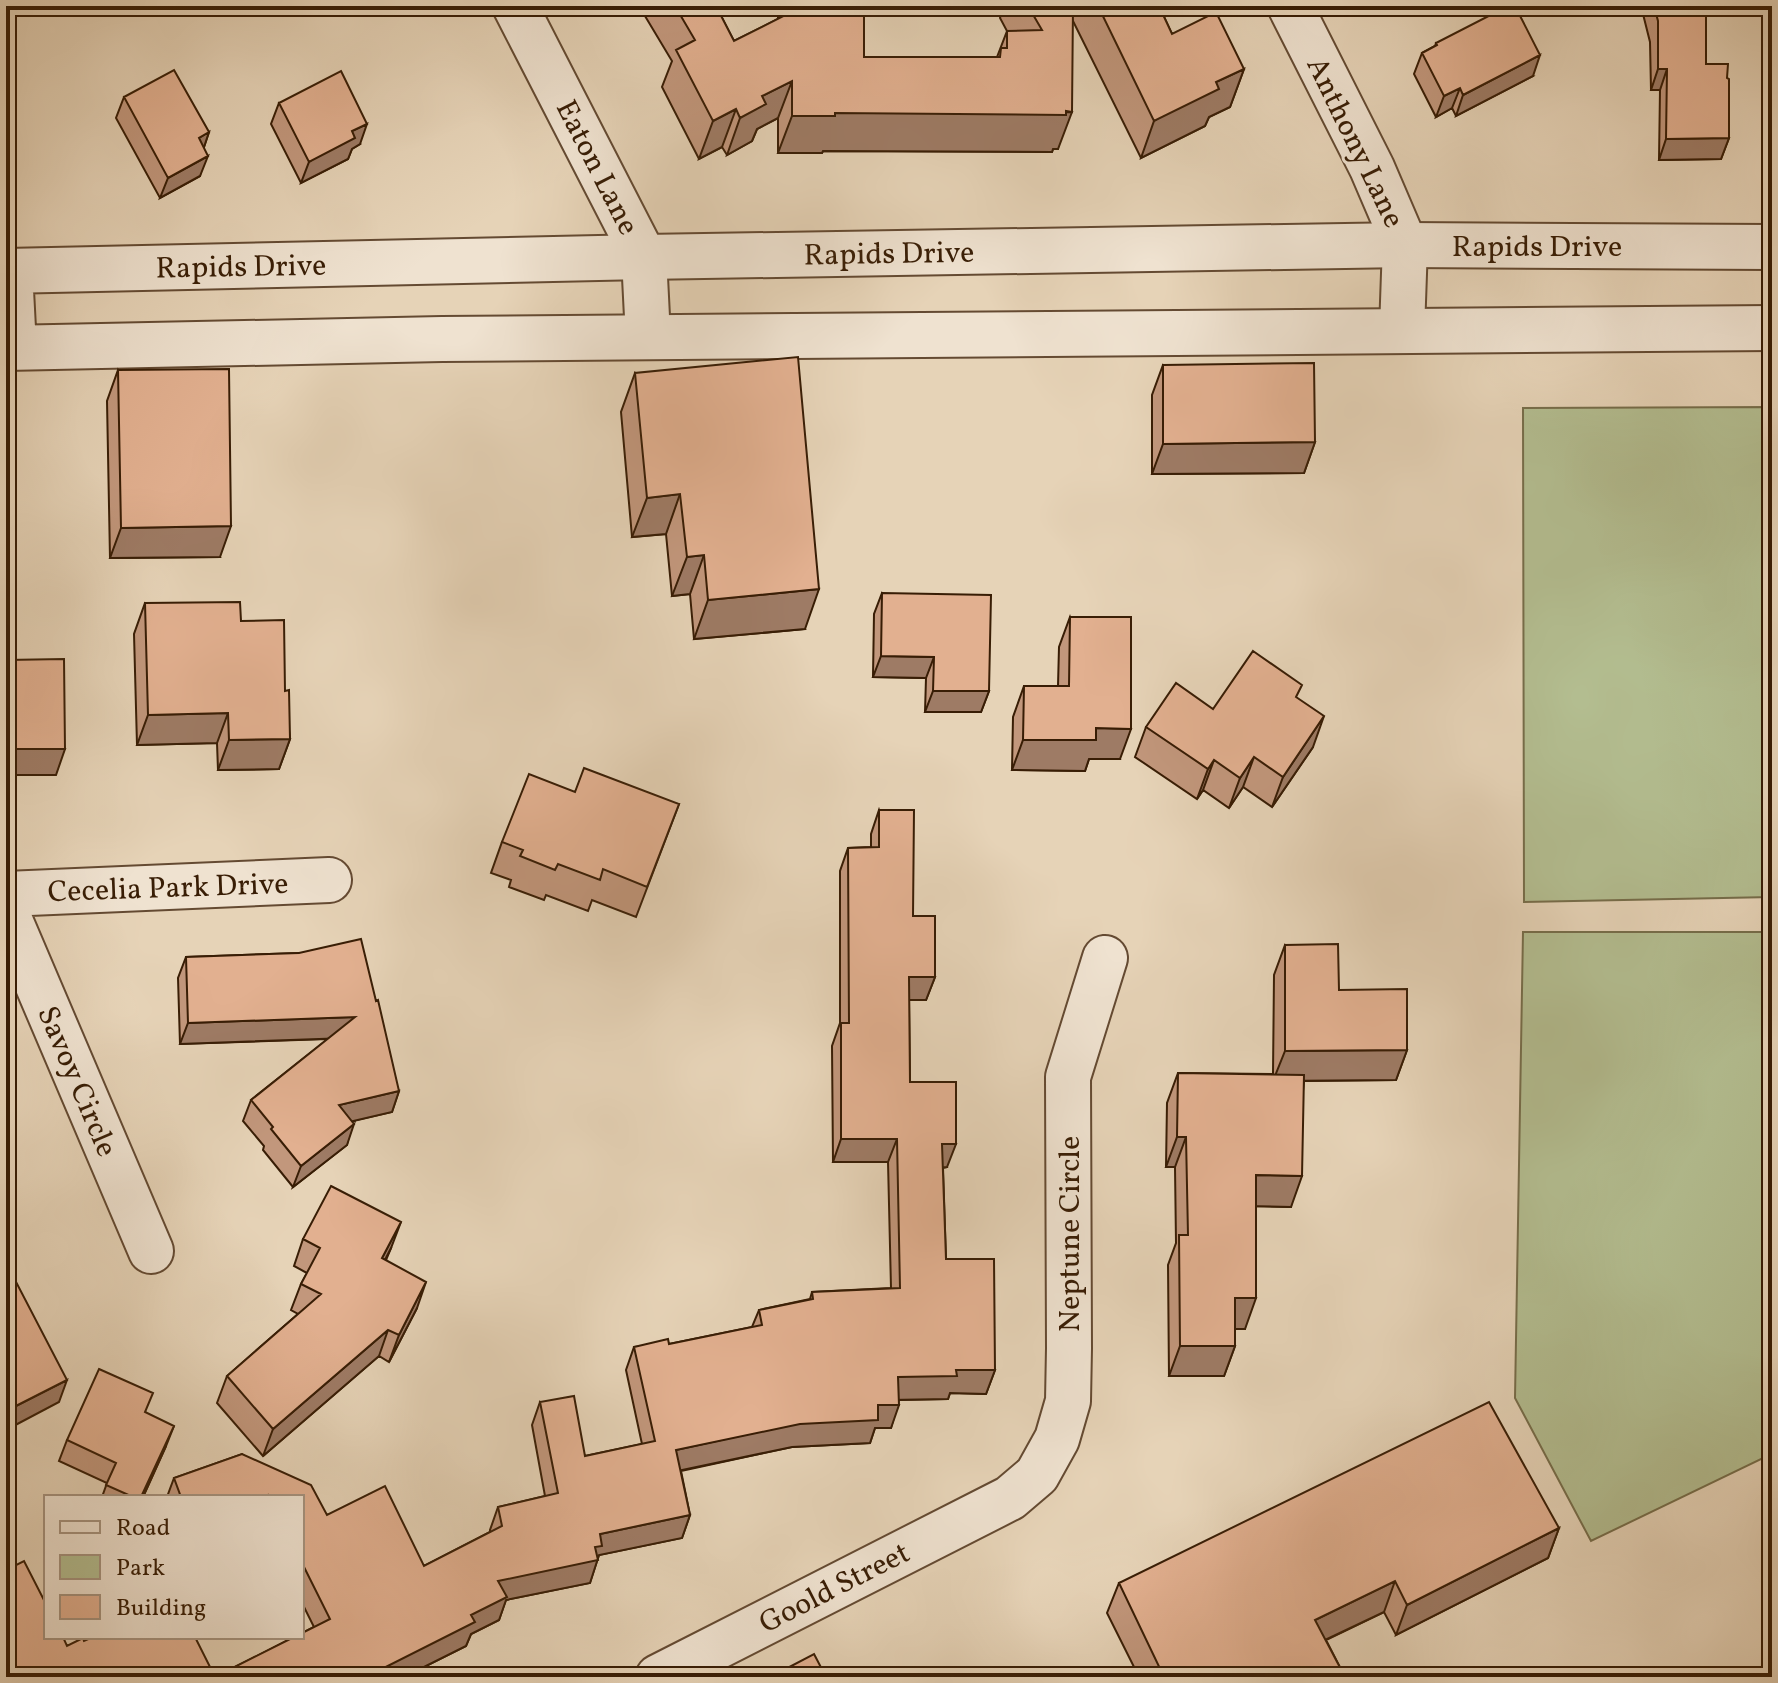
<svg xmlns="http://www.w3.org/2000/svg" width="1778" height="1683" font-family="Vollkorn,serif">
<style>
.green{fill:#b3bd90;stroke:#766d4a;stroke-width:2}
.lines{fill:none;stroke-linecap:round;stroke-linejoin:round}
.minor-casing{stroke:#644a32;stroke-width:48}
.tertiary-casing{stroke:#644a32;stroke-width:48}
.minor{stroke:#efe2d0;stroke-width:44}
.tertiary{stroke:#efe2d0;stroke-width:44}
.wall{fill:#c2977c;stroke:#381d05;stroke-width:2}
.shaded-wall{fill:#9e7b65;stroke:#381d05;stroke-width:2}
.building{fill:#e2b090;stroke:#381d05;stroke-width:2}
.labels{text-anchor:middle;stroke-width:6;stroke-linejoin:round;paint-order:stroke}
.street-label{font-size:30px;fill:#381d05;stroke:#efe2d0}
</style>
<rect width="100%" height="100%" fill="#e6d3b7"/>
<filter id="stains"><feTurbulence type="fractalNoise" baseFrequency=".0025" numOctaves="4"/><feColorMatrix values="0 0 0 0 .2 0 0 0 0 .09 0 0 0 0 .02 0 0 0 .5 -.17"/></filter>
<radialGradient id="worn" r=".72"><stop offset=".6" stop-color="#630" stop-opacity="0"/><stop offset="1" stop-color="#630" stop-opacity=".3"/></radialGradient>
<!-- green -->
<path class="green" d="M1772,407V897L1524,902L1523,408Z
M1523,932H1772V1474L1763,1458L1591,1541L1515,1398Z"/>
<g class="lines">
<defs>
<path id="minor" d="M515,6L644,257L648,337
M1290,6L1372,168L1405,245L1402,330
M6,894L329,880
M6,911L151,1251
M658,1677L1010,1498L1037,1475L1057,1439L1068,1401L1069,1348L1068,1077L1105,958"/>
<path id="tertiary" d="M6,271L644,257L1405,245L1772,247
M10,271L14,348
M6,348L442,339L1772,328"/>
</defs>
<!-- minor casing -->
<use href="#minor" class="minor-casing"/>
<!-- tertiary casing -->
<use href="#tertiary" class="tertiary-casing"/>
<!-- minor -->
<use href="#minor" class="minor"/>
<!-- tertiary -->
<use href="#tertiary" class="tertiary"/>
</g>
<!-- wall -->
<path class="wall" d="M639,6H716L734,41L778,19V17L782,6H862L864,57H997L1007,31L1000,18L1004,6H1159L1172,34L1244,69L1230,107L1209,117L1205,126L1141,158L1072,19L1058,149H1053L1052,152L823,151L822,153H778V118L757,129L752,141L727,155L722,147L699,159L662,87L672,61Z
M1641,6H1720L1717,13L1706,16V64L1727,78L1729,138L1721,159L1659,160L1660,90H1651L1650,42Z
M1436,43L1533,76L1456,116L1452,108L1436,117L1414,74L1422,53L1435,46Z
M124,97L209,132L204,147L200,176L160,198L116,118Z
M279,103L360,144L352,149L348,159L301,183L271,124Z
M1163,365L1315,442L1304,473L1152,474V395Z
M118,370L220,557L110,558L107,401Z
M635,373L805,629L694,639L690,594L672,596L666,534L632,537L621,412Z
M882,593L989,691L981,712H925L926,678L873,677L874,614Z
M145,603L241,621L285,691L290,739L279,769L218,770L217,743L137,745L134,634Z
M1070,617L1120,759H1089L1085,771L1012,770L1013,717L1024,686H1058L1059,647Z
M1298,699L1313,747L1272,807L1243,787L1229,808L1203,790L1197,799L1135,757L1146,727L1213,709Z
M575,792L679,804L636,917L592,900L588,911L546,895L544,900L509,887L511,880L491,873L502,842Z
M879,810L913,916L935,977L926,1000H909L910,1082L947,1167L943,1168L946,1259L995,1370L986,1394L950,1393L948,1399L899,1400L891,1428H875L870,1443L792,1447L681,1471L690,1515L682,1538L599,1555L590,1583L506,1600L499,1620L471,1634L466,1646L404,1677H6L67,1646L84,1641L215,1677L314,1627L302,1603V1497H167L174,1478L242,1454L327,1515L424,1566L490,1532V1530L498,1507L545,1496L532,1425L540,1402L585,1456L642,1444L626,1370L634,1347L669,1344L752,1327L759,1310L810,1299L812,1292L891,1288L888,1162H833L832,1046L840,1023V871L848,848L871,847V834Z
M1285,945L1407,1050L1396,1080L1304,1081L1291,1207L1256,1206L1245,1329H1235V1346L1224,1376H1169L1168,1265L1176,1243L1175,1167H1166L1167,1103L1178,1073L1273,1074L1274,975Z
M299,953L399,1091L392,1112L352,1121L347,1145L293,1187L263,1150L264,1146L243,1121L251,1100L328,1039L180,1044L178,978L186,957Z
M303,1239L391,1248L386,1260L417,1308L389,1362L379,1356L263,1456L217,1403L227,1376L298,1314L291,1310L301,1284L307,1273L294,1266Z
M146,1413L166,1446L143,1497H102L107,1483L59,1461L67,1440Z
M1559,1528L1548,1558L1396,1635L1384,1612L1326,1640L1345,1677H1139L1107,1613L1119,1583Z"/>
<!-- shaded-wall -->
<path class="shaded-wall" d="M1703,6H1720L1717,13L1699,18Z
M1540,55L1533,76L1456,116L1463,95Z
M1244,69L1230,107L1209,117L1205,126L1141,158L1154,121L1216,82Z
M1658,69H1667L1660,90H1651Z
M792,81L778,118L757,129L752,141L727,155L740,118L762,96Z
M1460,88L1452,108L1436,117L1444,96Z
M736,109L722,147L699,159L713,121Z
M1072,112L1058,149H1053L1052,152L823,151L822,153H778L792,116L835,113Z
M367,124L360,144L352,149L348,159L301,183L309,162L352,131Z
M209,132L202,153L199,138Z
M1729,138L1721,159L1659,160L1666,139Z
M208,156L200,176L160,198L168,178Z
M1315,442L1304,473L1152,474L1163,444Z
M680,494L666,534L632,537L647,498Z
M231,526L220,557L110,558L121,528Z
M704,555L690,594L672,596L687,557Z
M819,589L805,629L694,639L708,600Z
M881,656L934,657L926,678L873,677Z
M933,691H989L981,712H925Z
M228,713L217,743L137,745L148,715Z
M1324,716L1313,747L1272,807L1283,777Z
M1096,728L1131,729L1120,759H1089L1085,771L1012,770L1023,740Z
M290,739L279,769L218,770L229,740Z
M6,749H65L56,775H6Z
M1254,757L1243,787L1229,808L1240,778Z
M1214,760L1203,790L1197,799L1208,769Z
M909,977H935L926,1000H900Z
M355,1017L348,1038L180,1044L188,1023Z
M1407,1050L1396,1080L1273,1081L1285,1051Z
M399,1091L392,1112L332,1126L339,1105Z
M354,1124L347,1145L293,1187L301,1166Z
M1177,1137H1186L1175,1167H1166Z
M841,1139H897L888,1162H833Z
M942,1144H956L947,1167L934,1168Z
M1256,1175L1302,1176L1291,1207L1245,1206Z
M14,1218L6,1239L8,1219Z
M401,1222L391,1248L373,1284L382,1258Z
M426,1282L417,1308L389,1362L399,1335Z
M1235,1298H1256L1245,1329H1224Z
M388,1330L379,1356L263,1456L273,1429Z
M1180,1346H1235L1224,1376H1169Z
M956,1370H995L986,1394L950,1393L948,1399L889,1400L898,1377Z
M67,1380L59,1402L6,1430V1411Z
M878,1405H899L891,1428H875L870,1443L792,1447L668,1473L676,1450Z
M174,1426L166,1446L143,1497H141Z
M690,1515L682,1538L599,1555L590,1583L506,1600L499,1620L471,1634L466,1646L404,1677H366L471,1615L498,1581L600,1534Z
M1559,1528L1548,1558L1396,1635L1407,1605Z
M1395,1581L1384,1612L1304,1650L1315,1620Z"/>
<!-- building -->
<path class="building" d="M675,6H716L734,41L803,6H862L864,9V57H1000L1001,48H1007V31L1042,30L1028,6H1073L1072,112L1066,111V115L835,113V116H792V81L762,96L766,104L740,118L736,109L713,121L676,50L695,40Z
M1098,6H1159L1172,34L1216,12L1244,69L1216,82L1219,89L1154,121Z
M1508,6H1515L1540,55L1463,95L1460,88L1444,96L1422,53L1437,45L1436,43Z
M1654,6H1706V64H1728L1727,78L1729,79V138L1666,139L1667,69H1658V21Z
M174,70L209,132L199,138L208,156L168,178L124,97Z
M341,71L367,124L352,131L355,138L309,162L279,103Z
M798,357L819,589L708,600L704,555L687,557L680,494L647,498L635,373Z
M1314,363L1315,442L1163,444V365Z
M229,369L231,526L121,528L118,370Z
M882,593L991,595L989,691H933L934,657L881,656Z
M240,602L241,621L284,620L285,691L289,690L290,739L229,740L228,713L148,715L145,603Z
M1070,617H1131V729L1096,728V740H1023L1024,686H1069Z
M1253,651L1302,685L1296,697L1324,716L1283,777L1254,757L1240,778L1214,760L1208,769L1146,727L1176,683L1213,709Z
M64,659L65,749H6V660Z
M584,768L679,804L647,887L603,869L600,880L558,864L555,870L520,856L523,850L502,842L529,774L575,792Z
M879,810H914L913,916H935V977H909L910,1082H956V1144H942L946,1259H994L995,1370H956L957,1376L898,1377L899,1405H878V1420L800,1424L676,1450L690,1515L600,1534L602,1546L595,1547L598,1560L498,1581L507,1597L471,1615L475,1622L366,1677H6V1570L24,1561L46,1604V1637H63L67,1646L83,1638L84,1641L93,1637H195L215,1677L294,1637H302V1633L330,1619L302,1563V1497H269L268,1495L265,1497H181L174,1478L242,1454L311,1485L327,1515L385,1486L424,1566L502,1526L498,1507L558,1493L540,1402L574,1396L585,1456L655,1441L634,1347L668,1339L669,1344L762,1325L759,1310L813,1299L812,1292L900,1288L897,1139H841V1023H849L848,848L879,847Z
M361,939L376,1001L378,1000L399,1091L339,1105L354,1124L301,1166L271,1129L273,1127L251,1100L355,1017L188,1023L186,957L299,953Z
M1338,944L1339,990L1407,989V1050L1285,1051V945Z
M1178,1073L1304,1075L1302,1176L1256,1175V1298H1235V1346H1180L1179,1235H1188L1186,1137H1177Z
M6,1157L14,1218L8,1219L15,1280L67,1380L6,1411Z
M331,1186L401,1222L382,1258L426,1282L399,1335L388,1330L273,1429L227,1376L321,1294L301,1284L320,1248L303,1239Z
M99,1369L153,1393L145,1412L174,1426L141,1497H133L106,1485L116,1463L67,1440Z
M1489,1402L1559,1528L1407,1605L1395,1581L1315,1620L1345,1677H1164L1119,1583Z
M814,1654L826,1677H775L774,1675Z"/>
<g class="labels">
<!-- street labels -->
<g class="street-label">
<text transform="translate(1356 142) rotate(64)" y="10">Anthony Lane</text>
<text transform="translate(598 167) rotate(63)" y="10">Eaton Lane</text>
<text x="1537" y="256">Rapids Drive</text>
<text transform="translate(889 253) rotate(-1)" y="10">Rapids Drive</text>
<text transform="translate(241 266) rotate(-1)" y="10">Rapids Drive</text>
<text transform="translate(168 887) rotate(-2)" y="10">Cecelia Park Drive</text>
<text transform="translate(78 1081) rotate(67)" y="10">Savoy Circle</text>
<text transform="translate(1069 1234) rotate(-90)" y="10">Neptune Circle</text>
<text transform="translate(834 1587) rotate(-27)" y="10">Goold Street</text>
</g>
</g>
<!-- margin -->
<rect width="1778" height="1683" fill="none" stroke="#e6d3b7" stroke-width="32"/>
<rect x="8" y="8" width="1762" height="1667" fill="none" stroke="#381d05" stroke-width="4"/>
<rect x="16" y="16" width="1746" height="1651" fill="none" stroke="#381d05" stroke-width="2"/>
<!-- legend -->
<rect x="44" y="1495" width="260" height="144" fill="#efe2d0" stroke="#a6937f" stroke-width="2"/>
<rect x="60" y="1521" width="40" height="12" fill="#efe2d0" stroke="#a6937f" stroke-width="2"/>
<text x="116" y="1535" font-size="24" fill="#381d05">Road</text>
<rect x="60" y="1555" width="40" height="24" fill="#b3bd90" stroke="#a6937f" stroke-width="2"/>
<text x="116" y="1575" font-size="24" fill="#381d05">Park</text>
<rect x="60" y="1595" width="40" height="24" fill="#e2b090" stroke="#a6937f" stroke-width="2"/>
<text x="116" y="1615" font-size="24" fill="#381d05">Building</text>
<rect width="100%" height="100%" filter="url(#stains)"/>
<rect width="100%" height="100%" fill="url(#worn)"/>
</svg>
